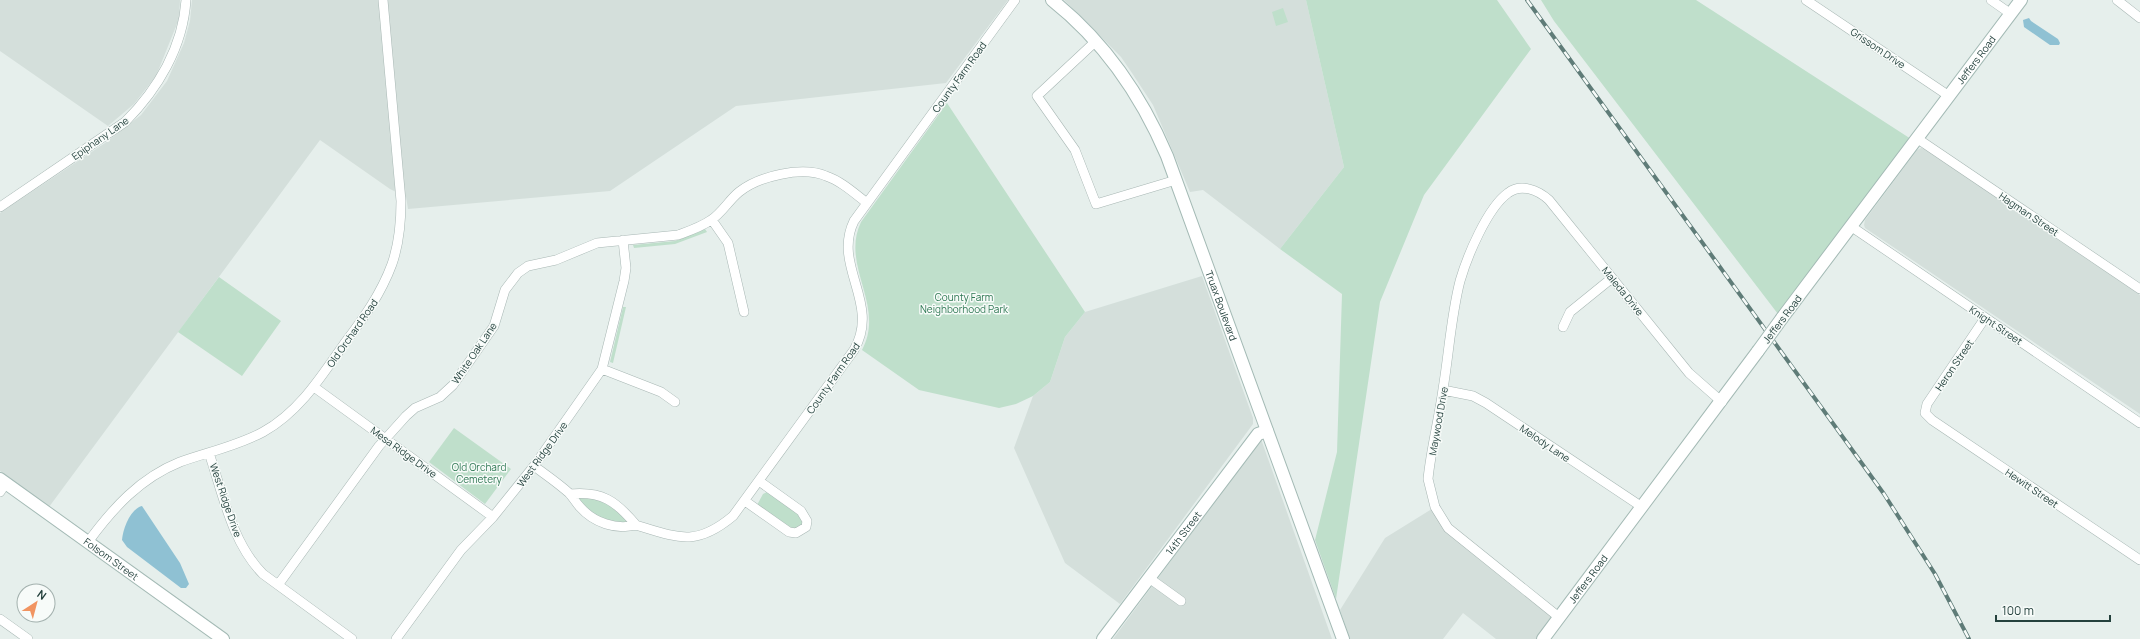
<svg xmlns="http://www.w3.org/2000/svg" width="2140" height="639" font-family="Manrope,sans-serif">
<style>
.built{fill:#d4dfdb}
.green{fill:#bfdfcb}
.water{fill:#8fc1d3}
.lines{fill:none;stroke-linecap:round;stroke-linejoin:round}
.street-casing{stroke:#a8b7b4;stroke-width:10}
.secondary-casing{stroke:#a4bab5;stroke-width:14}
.street{stroke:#fff;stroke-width:9}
.secondary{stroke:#fff;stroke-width:12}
.rail-casing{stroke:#5f7c78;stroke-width:4}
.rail{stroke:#f7fbf9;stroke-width:2.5;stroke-dasharray:8;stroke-linecap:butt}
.secondary-bridge-casing{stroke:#a4bab5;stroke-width:14;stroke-linecap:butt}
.secondary-bridge{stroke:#fff;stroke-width:12}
.labels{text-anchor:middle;stroke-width:3;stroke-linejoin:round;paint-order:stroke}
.street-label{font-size:10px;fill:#24413d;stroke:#f7fbf9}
.park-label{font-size:10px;fill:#2e7853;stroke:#f7fbf9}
</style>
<rect width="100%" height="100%" fill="#e6efec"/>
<!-- built -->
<path class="built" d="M0,0H180L179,19L156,76L134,104L108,126L0,51Z
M192,0H1008L946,83L736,106L610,191L408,209L406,197L390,189L320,140L49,507L0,471V213L105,143L141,115L167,81L184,43L190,21Z
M1064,0H1306L1344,167L1280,249L1203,190L1190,192L1153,105L1132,73L1121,57Z
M1921,148L1926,149L2140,295V414L1865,228L1864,225L1865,220L1917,150Z
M1202,276L1253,418V424L1120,604L1065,563L1014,448L1033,396L1050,382L1065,337L1085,312Z
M1261,439L1332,639H1113Z
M1435,507L1441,519L1560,618L1543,639H1496L1463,613L1443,639H1350L1340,610L1385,538Z"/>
<!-- green -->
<path class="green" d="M1306,0H1497L1531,49L1424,195L1380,302L1336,599L1315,540L1337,452L1342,294L1280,249L1344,167Z
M1541,0H1696L1911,139L1778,314L1554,21Z
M1283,8L1288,22L1276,26L1272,12Z
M947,103L1085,312L1065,337L1050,382L1033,396L1016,404L999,408L919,390L862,350C886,305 840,266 861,222Z
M705,229L707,232L675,244L634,248L633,245L675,241Z
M219,277L281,321L242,376L178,332Z
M623,307H626L613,363L610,362Z
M454,428L511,469L485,504L429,462Z
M767,492L800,515L803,520L802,525L793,530L757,505L763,494Z
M579,496C601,497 613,506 627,521L626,523C600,521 596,518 578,499Z"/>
<!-- water -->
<path class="water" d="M2029,18L2031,21L2058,39L2060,43L2059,45H2050L2024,27L2023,20Z
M142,506L180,563L189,584L186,588H181L127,547L122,540C123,529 130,509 142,506Z"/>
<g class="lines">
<defs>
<path id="street" d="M1806,0L1949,96
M1991,0L2011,14
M2117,0L2140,18
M1096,41L1037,96L1075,150L1096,204L1176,180
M1918,139L2140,289
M0,207L125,122C158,89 183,47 186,0
M712,220L728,243L744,312
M1852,227L2140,423
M1985,318L1927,404L1925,413L1932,420L2140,560
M1563,327L1570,312L1612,278
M602,369L661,392L675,402
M314,387L493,517
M1443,390L1473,396L1486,403L1642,507
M209,453C223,494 232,543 263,574L352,639
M534,466C546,475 558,483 569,493C573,497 576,503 580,507C594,523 616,530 636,525C678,538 696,547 733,516L854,350C881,303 832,266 854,221L1015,0
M0,492L6,483
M570,494C602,491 616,501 636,525
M745,501L789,532L796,533L806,527L807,521L801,511L759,481
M88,542C113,508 140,478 180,462C208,452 237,446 263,432C299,412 321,377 344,344C363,319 381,294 392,264C399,244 401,223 401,201L383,0
M1149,578L1181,601
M278,585L379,446L406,416L415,408L440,397L453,385L494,326L505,290L518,273L528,266L556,260L597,243L678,235C689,231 701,227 711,220C722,213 729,200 739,192C759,176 802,166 826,176C841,181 854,193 867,203
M1560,618L1448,528L1435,507L1428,479C1431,449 1439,419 1443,389C1449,353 1451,316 1460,281C1467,257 1487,208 1508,193C1521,183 1538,190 1549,200L1689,373L1722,402
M0,619L28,639
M396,639L461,550L493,517L534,466L602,369L624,281L626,268L623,240"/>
<g id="secondary">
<path id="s1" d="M1052,0C1105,42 1141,95 1167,156L1343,639"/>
<path id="s2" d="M1782,318L2021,0"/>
<path id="s3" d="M0,479L223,639"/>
<path id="s4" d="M1103,639L1258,434L1267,431"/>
<path id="s5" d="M1543,639L1758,351"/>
</g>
</defs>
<!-- street casing -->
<use href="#street" class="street-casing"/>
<!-- secondary casing -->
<use href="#secondary" class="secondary-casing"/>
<!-- street -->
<use href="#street" class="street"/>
<!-- secondary -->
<use href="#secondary" class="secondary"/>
<defs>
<path id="rail" d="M1527,0L1884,494L1935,574L1969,639"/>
</defs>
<!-- rail casing -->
<use href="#rail" class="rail-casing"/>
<!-- rail -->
<use href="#rail" class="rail"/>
<defs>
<path id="secondary-bridge" d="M1758,351L1782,318"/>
</defs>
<!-- secondary-bridge casing -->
<use href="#secondary-bridge" class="secondary-bridge-casing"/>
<!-- secondary-bridge -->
<use href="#secondary-bridge" class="secondary-bridge"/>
</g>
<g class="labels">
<!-- street labels -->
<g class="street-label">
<text transform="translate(1878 48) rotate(34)" y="4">Grissom Drive</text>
<text dy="4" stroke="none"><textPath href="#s2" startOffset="323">Jeffers Road</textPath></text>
<text transform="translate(959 77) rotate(-54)" y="4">County Farm Road</text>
<text transform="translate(100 138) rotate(-35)" y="4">Epiphany Lane</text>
<text transform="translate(2029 214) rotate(34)" y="4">Hagman Street</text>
<text transform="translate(1623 291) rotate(51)" y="4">Maleda Drive</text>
<text dy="4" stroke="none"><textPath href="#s1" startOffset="355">Truax Boulevard</textPath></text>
<text transform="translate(1782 319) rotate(-53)" y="4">Jeffers Road</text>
<text transform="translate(1996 325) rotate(34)" y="4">Knight Street</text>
<text transform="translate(352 333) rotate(-55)" y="4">Old Orchard Road</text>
<text transform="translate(474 353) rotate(-56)" y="4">White Oak Lane</text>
<text transform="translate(1954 365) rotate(-56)" y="4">Heron Street</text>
<text transform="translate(833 378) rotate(-55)" y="4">County Farm Road</text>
<text transform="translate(1438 421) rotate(-80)" y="4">Maywood Drive</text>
<text transform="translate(1545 443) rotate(34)" y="4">Melody Lane</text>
<text transform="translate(404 452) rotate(36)" y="4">Mesa Ridge Drive</text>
<text transform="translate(542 454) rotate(-54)" y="4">West Ridge Drive</text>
<text transform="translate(2032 488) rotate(34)" y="4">Hewitt Street</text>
<text transform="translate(226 500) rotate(71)" y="4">West Ridge Drive</text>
<text dy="4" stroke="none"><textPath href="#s4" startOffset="133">14th Street</textPath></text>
<text dy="4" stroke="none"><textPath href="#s3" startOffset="137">Folsom Street</textPath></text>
<text dy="4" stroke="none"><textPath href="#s5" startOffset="75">Jeffers Road</textPath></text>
</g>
<!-- park labels -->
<g class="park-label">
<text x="964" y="301">County Farm<tspan x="964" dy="12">Neighborhood Park</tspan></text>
<text x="479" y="471">Old Orchard<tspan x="479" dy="12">Cemetery</tspan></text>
</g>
</g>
<!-- north arrow -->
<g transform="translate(36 603) rotate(36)"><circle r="19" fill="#f7fbf9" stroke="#a3b1ae"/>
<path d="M0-3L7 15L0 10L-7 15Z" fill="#f19461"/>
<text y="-6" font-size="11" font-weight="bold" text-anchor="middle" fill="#24413d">N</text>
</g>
<!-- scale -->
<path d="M1996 615v6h114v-6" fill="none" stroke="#24413d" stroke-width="2"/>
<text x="2002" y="615" font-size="12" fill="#24413d" stroke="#f7fbf9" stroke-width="3" paint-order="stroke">100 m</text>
</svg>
